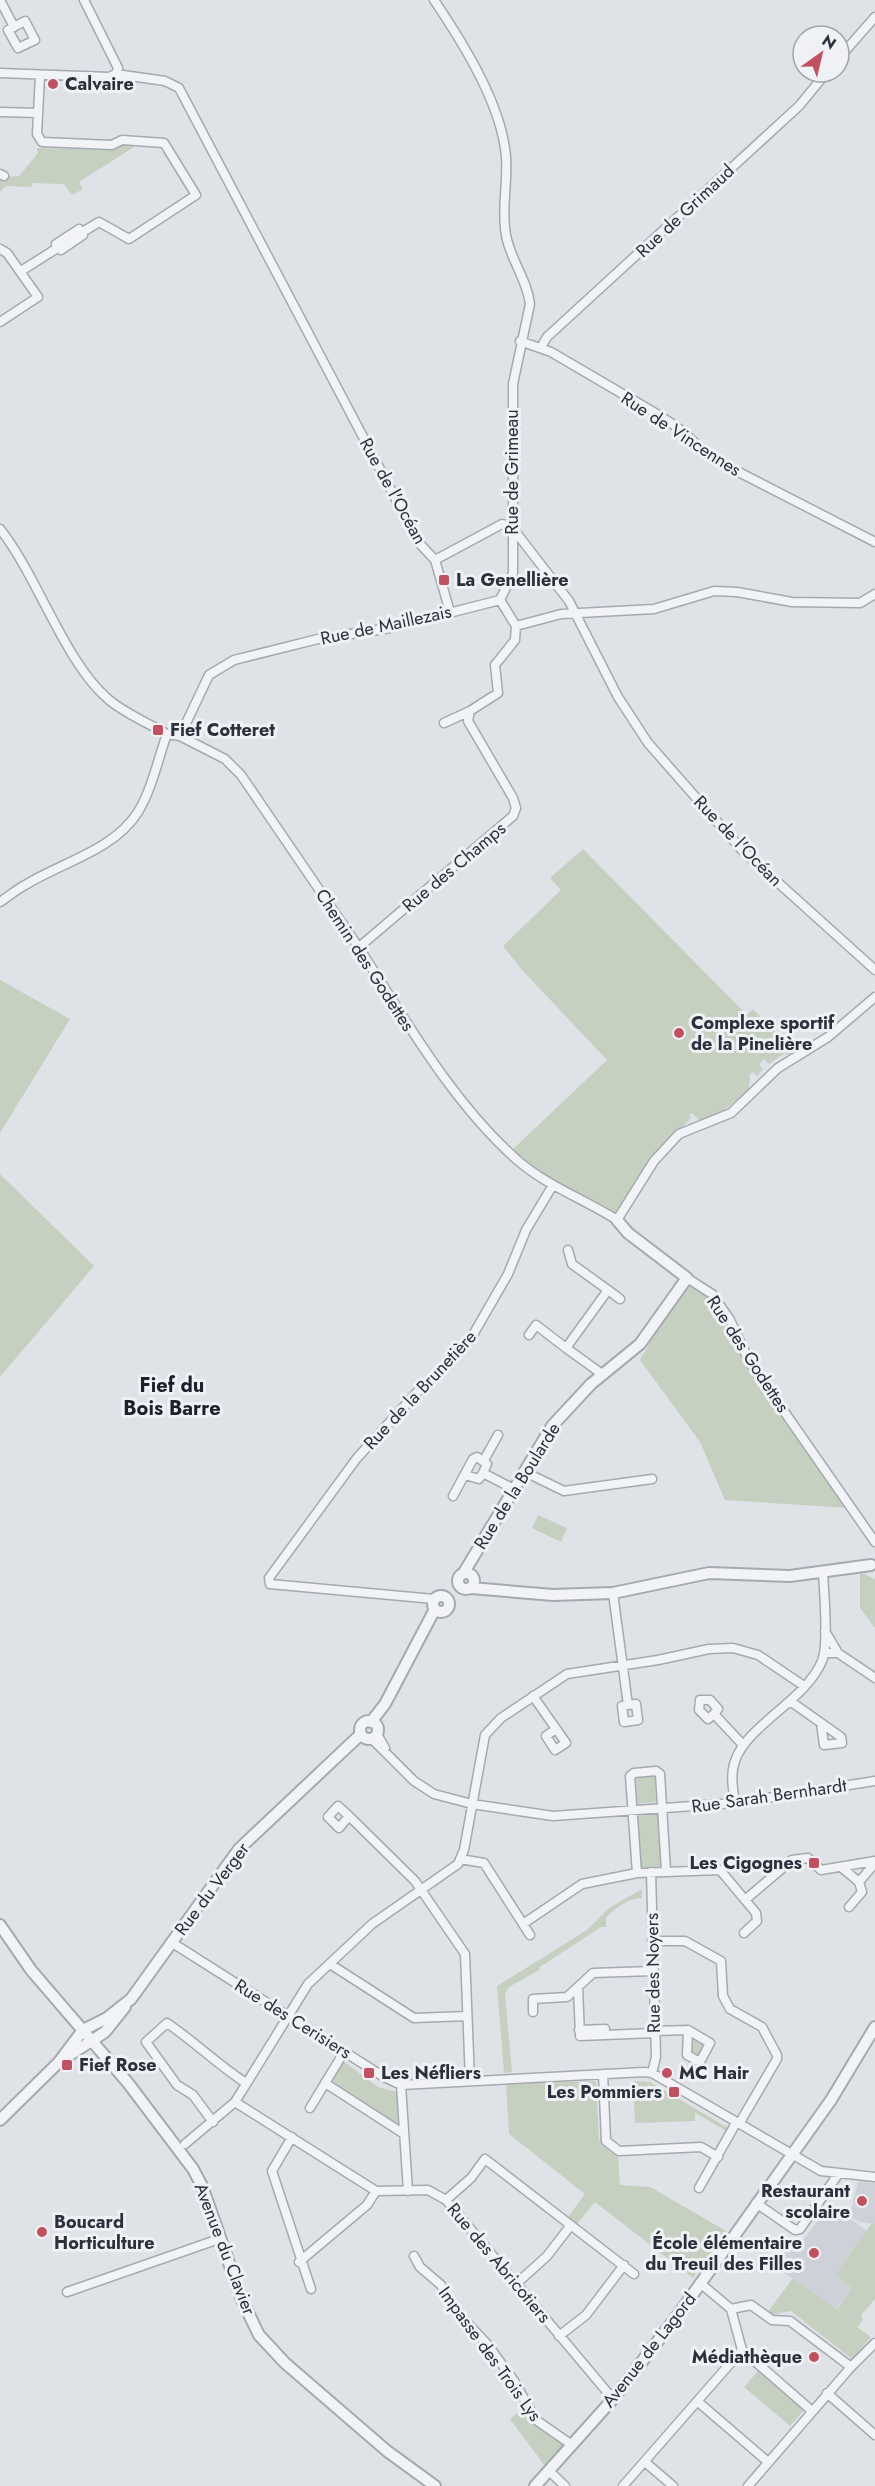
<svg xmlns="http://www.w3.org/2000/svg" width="875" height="2486" font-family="Jost,sans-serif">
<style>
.built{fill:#ced1d8}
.green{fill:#c5d0c1}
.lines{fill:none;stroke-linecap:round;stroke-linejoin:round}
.minor-casing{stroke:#a5a9b0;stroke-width:11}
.tertiary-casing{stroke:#a5a9b0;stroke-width:14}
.minor{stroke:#f2f3f6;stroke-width:8}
.tertiary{stroke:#f2f3f6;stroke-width:10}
.poi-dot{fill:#bf5161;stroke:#eff1f5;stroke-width:2}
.labels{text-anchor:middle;stroke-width:6;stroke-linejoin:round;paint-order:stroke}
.poi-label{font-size:18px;font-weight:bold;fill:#2a313c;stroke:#eff1f5;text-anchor:start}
.street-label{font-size:18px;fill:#2a313c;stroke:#eff1f5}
.neighbourhood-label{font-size:20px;font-weight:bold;fill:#1c222d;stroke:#eff1f5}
</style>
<rect width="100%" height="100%" fill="#dfe2e7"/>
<!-- built -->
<path class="built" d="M858,2181L875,2183V2224L859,2222L850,2216Z
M830,2204L867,2231L835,2275L852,2288L836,2310L770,2262L788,2237L797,2243L799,2240L802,2242Z"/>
<!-- green -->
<path class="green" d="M121,142L134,147L79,182L83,189L72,195L64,184L32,183V187L6,186L0,192V177L19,176L38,153L37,148L111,150Z
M583,849L747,1015L753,1009L794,1051L788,1055L785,1053L769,1064L764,1059L759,1065L763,1069L757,1076L753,1072L750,1074L749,1090L718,1115L701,1122L692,1113L689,1115L691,1118L664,1145L616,1217L582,1196L554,1183L511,1151L607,1060L523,971L503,946L561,890L550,878Z
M0,980L70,1019L0,1133Z
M0,1174L94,1266L0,1377Z
M687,1278L712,1294L749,1361L849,1508L725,1500L700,1442L640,1360Z
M538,1515L567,1528L561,1542L532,1528Z
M860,1572L875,1579V1628L860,1608Z
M655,1775L656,1802L637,1804L636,1776Z
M658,1814L661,1867L640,1869L637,1816Z
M642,1889V1898C630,1897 614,1909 606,1918V1927H601L540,1967L539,1970L509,1987L505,1994L512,2072L504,2073L497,1986L587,1930L609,1908Z
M688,2030L710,2043L700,2062L687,2055Z
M343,2061L378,2087L397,2092L399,2126C387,2119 334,2090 333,2078C333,2073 340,2065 343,2061Z
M596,2081L599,2140L618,2156L620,2185L650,2187L726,2231L693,2278L595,2202L577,2224L568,2217L585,2194L509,2134L506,2084Z
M633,2081L650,2082L730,2129L728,2132L695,2113V2121L635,2123Z
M872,2223L875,2224V2299L861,2315L863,2320L857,2327L871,2337L852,2359L791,2311L774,2314L773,2318L767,2313L793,2278L837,2310L852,2288L835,2275Z
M758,2371L804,2410L790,2426L744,2387Z
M525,2407L566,2445L545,2466L510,2419Z"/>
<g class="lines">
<defs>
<path id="minor" d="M0,0L14,27
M84,0L118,68L116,74
M434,0C463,43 502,105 506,157C508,183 501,209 506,235C510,259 527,279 530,304L513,384V573L500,600
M25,21L35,40L18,48L8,30Z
M839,58L875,17
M0,73L109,77L116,74L165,81L179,88L419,543L435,560L502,524L511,526L569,601L618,697L648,743L742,850L875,970
M0,112L38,113
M0,174L4,176
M59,247L61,250L83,235L81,233
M0,249L7,253L38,297L0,322
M21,271L59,247L56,244L79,229L81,233L99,222L129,239L196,195L164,143L122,140L112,145L42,142L37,134L40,75
M520,341L551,352L662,417L681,430L707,454L727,466L875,542
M541,347L547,337L799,106L827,72
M0,529C38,577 64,661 108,699C124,713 148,723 167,734
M435,560L450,612
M444,723L470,711L498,693L495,665L515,640L516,626
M180,736L225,759L241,775C280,833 320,890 359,948C405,1019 452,1102 516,1159C545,1185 584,1199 617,1220L654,1161L679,1134L731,1113L778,1068L828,1037L875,997
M0,902C9,896 17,889 27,884C63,862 114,850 138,812C152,789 158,759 167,734L180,736L209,675L234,660L318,639L390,628L500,600L516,626L561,614L654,609L714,591L737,592L792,602L860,603L875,594
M358,948L513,816L516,808L513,798L468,721L470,711
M568,1250L572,1264L608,1290L566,1348L602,1374
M687,1278L712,1294L730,1320L749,1361L875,1542
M608,1290L620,1299
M529,1335L536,1325L566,1348
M484,1460L498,1435
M525,1472L564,1491L652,1479
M465,1475L479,1479L483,1473
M453,1496L473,1459L477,1457L487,1464L483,1473L514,1489
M613,1593L628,1705L622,1706L624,1722L638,1720L636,1704L628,1705
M434,1599L270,1584L269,1578L357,1458L421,1388L439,1374L470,1340L508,1274L526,1230L553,1185
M825,1631L838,1653
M824,1653H838L875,1678
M533,1696L566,1743L555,1750L546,1736L556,1729
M790,1701L841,1737L842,1743L824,1745L821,1723
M714,1714L708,1719L699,1710L700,1700H710L718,1709L714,1714L743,1745
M377,1734L385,1748
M371,1738L414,1781L434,1794L472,1804L553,1816L735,1803L875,1781
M735,1803C733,1789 730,1775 735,1761C747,1725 806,1700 822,1661C829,1644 824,1593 823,1573
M349,1816L339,1828L328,1817L338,1806L349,1816L415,1881L465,1954L470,2081
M460,1859L484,1863L530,1935
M841,1867L859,1882
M651,1872L656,2057L652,2073
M637,1873L630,1776L634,1773L656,1771L660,1774L666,1871
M745,1900L792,1860L808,1858L821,1870L875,1861
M849,1907L862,1892L859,1882L875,1863
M523,1924L582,1884L637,1873L720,1870L756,1913L757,1921L744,1933
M652,1941H685L721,1961L723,1996L730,2009L762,2027L777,2055V2059L739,2124
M171,1942L384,2077L401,2085L644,2072L652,2073L821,2171L875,2177
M330,1964L414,2018L467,2016
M578,1987L580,2036L654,2033
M533,2012V1999L567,1997L593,1973L653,1971
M579,2030L605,2029V2035
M654,2031L688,2030L710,2043L700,2062L687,2055L688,2030
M603,2074L606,2141L619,2151L701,2147L718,2157
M325,2083L404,2134
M401,2085L408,2191
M235,2102L376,2191L428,2190L446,2200L613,2399
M310,2108L344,2052
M213,2122L193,2095L177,2085L146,2042L167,2023C195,2042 218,2065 246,2083
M292,2137L272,2171L311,2289
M185,2144L235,2102L308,1984L372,1924L458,1864L464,1850L485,1735L501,1718L567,1674L658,1660L709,1649L733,1648L758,1655L804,1686
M699,2188L736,2123
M446,2200L471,2178L485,2159L634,2274
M756,2203L795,2230L800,2229L839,2173
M414,2256L420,2267L441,2285L455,2310L488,2345L514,2381L536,2420L572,2445
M299,2262L367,2205L376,2191
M700,2283L731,2309L742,2350L812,2411
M516,2284L547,2256L571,2225
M67,2292L219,2239
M731,2309L751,2305L772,2320L790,2321L851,2367
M559,2336L586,2315L624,2265
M827,2393L875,2435
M697,2401L768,2462
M645,2462L673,2486
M549,2471L565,2486
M623,2486L742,2350
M748,2486L851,2367L875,2343"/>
<path id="tertiary" d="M458 1581a8 8 0 1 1 16 0a8 8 0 1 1-16 0Z
M463,1574L552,1426L591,1384L640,1344L687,1278L628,1233L617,1220
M471,1588L553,1595L613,1593L709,1573L790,1576L871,1565
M433 1604a8 8 0 1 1 16 0a8 8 0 1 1-16 0Z
M360 1730a9 9 0 1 1 18 0a9 9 0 1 1-18 0Z
M371,1722L385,1704L435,1609
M0,1925L31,1970L128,2083L193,2169L202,2186L242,2300L259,2335L285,2363L387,2451L435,2486
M65,2058L105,2032L125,2007
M0,2120L59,2062L83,2030L107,2018L131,1999L239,1849L361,1734
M535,2486L613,2399L678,2315L831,2100L875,2027"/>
</defs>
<!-- minor casing -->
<use href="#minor" class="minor-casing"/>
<!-- tertiary casing -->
<use href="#tertiary" class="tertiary-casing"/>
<!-- minor -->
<use href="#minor" class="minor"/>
<!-- tertiary -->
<use href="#tertiary" class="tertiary"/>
</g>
<!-- markers -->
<g class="poi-dot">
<circle cx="53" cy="84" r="6"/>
<rect x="438" y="574" width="12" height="12" rx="3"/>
<rect x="152" y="724" width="12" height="12" rx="3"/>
<circle cx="679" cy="1033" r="6"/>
<rect x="808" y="1857" width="12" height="12" rx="3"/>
<rect x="61" y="2059" width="12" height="12" rx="3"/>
<rect x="363" y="2067" width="12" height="12" rx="3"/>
<circle cx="667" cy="2073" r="6"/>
<rect x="668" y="2086" width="12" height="12" rx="3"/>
<circle cx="862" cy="2201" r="6"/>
<circle cx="42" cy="2232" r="6"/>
<circle cx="814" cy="2253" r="6"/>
<circle cx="814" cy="2357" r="6"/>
</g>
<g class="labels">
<!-- poi labels -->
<g class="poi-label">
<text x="65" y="90">Calvaire</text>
<text x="456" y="586">La Genellière</text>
<text x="170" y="736">Fief Cotteret</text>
<text x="691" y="1029">Complexe sportif<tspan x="691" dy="21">de la Pinelière</tspan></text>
<text x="802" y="1869" text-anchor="end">Les Cigognes</text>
<text x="79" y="2071">Fief Rose</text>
<text x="381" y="2079">Les Néfliers</text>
<text x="679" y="2079">MC Hair</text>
<text x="662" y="2098" text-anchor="end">Les Pommiers</text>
<text x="850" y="2197" text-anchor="end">Restaurant<tspan x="850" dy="21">scolaire</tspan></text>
<text x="54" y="2228">Boucard<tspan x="54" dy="21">Horticulture</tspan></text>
<text x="802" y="2249" text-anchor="end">École élémentaire<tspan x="802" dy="21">du Treuil des Filles</tspan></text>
<text x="802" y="2363" text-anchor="end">Médiathèque</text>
</g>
<!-- street labels -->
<g class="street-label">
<text transform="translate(685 211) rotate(-43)" y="6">Rue de Grimaud</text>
<text transform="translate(681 434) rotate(33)" y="6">Rue de Vincennes</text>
<text transform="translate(512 472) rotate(-90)" y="6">Rue de Grimeau</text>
<text transform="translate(393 491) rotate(61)" y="6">Rue de l'Océan</text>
<text transform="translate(386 625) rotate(-12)" y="6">Rue de Maillezais</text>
<text transform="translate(738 841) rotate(46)" y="6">Rue de l'Océan</text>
<text transform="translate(454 867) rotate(-40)" y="6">Rue des Champs</text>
<text transform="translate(365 960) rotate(57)" y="6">Chemin des Godettes</text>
<text transform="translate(748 1354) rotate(57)" y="6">Rue des Godettes</text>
<text transform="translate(420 1390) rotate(-47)" y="6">Rue de la Brunetière</text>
<text transform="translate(517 1486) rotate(-58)" y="6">Rue de la Boularde</text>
<text transform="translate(769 1796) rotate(-8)" y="6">Rue Sarah Bernhardt</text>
<text transform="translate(212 1889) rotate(-53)" y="6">Rue du Verger</text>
<text transform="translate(653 1973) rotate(-91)" y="6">Rue des Noyers</text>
<text transform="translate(293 2019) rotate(32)" y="6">Rue des Cerisiers</text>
<text transform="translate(225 2249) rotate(69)" y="6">Avenue du Clavier</text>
<text transform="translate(499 2263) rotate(50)" y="6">Rue des Abricotiers</text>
<text transform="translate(649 2350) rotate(-52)" y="6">Avenue de Lagord</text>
<text transform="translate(490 2354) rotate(54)" y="6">Impasse des Trois Lys</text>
</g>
<!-- neighbourhood labels -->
<g class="neighbourhood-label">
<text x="172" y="1392">Fief du<tspan x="172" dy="23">Bois Barre</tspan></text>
</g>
</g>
<!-- north arrow -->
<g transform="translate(821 54) rotate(34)"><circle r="28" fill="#eff1f5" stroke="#a0a4ab" stroke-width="1.5"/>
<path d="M0-4.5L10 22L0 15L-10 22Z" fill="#bf5161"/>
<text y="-9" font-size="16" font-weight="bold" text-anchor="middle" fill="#2a313c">N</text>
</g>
</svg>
